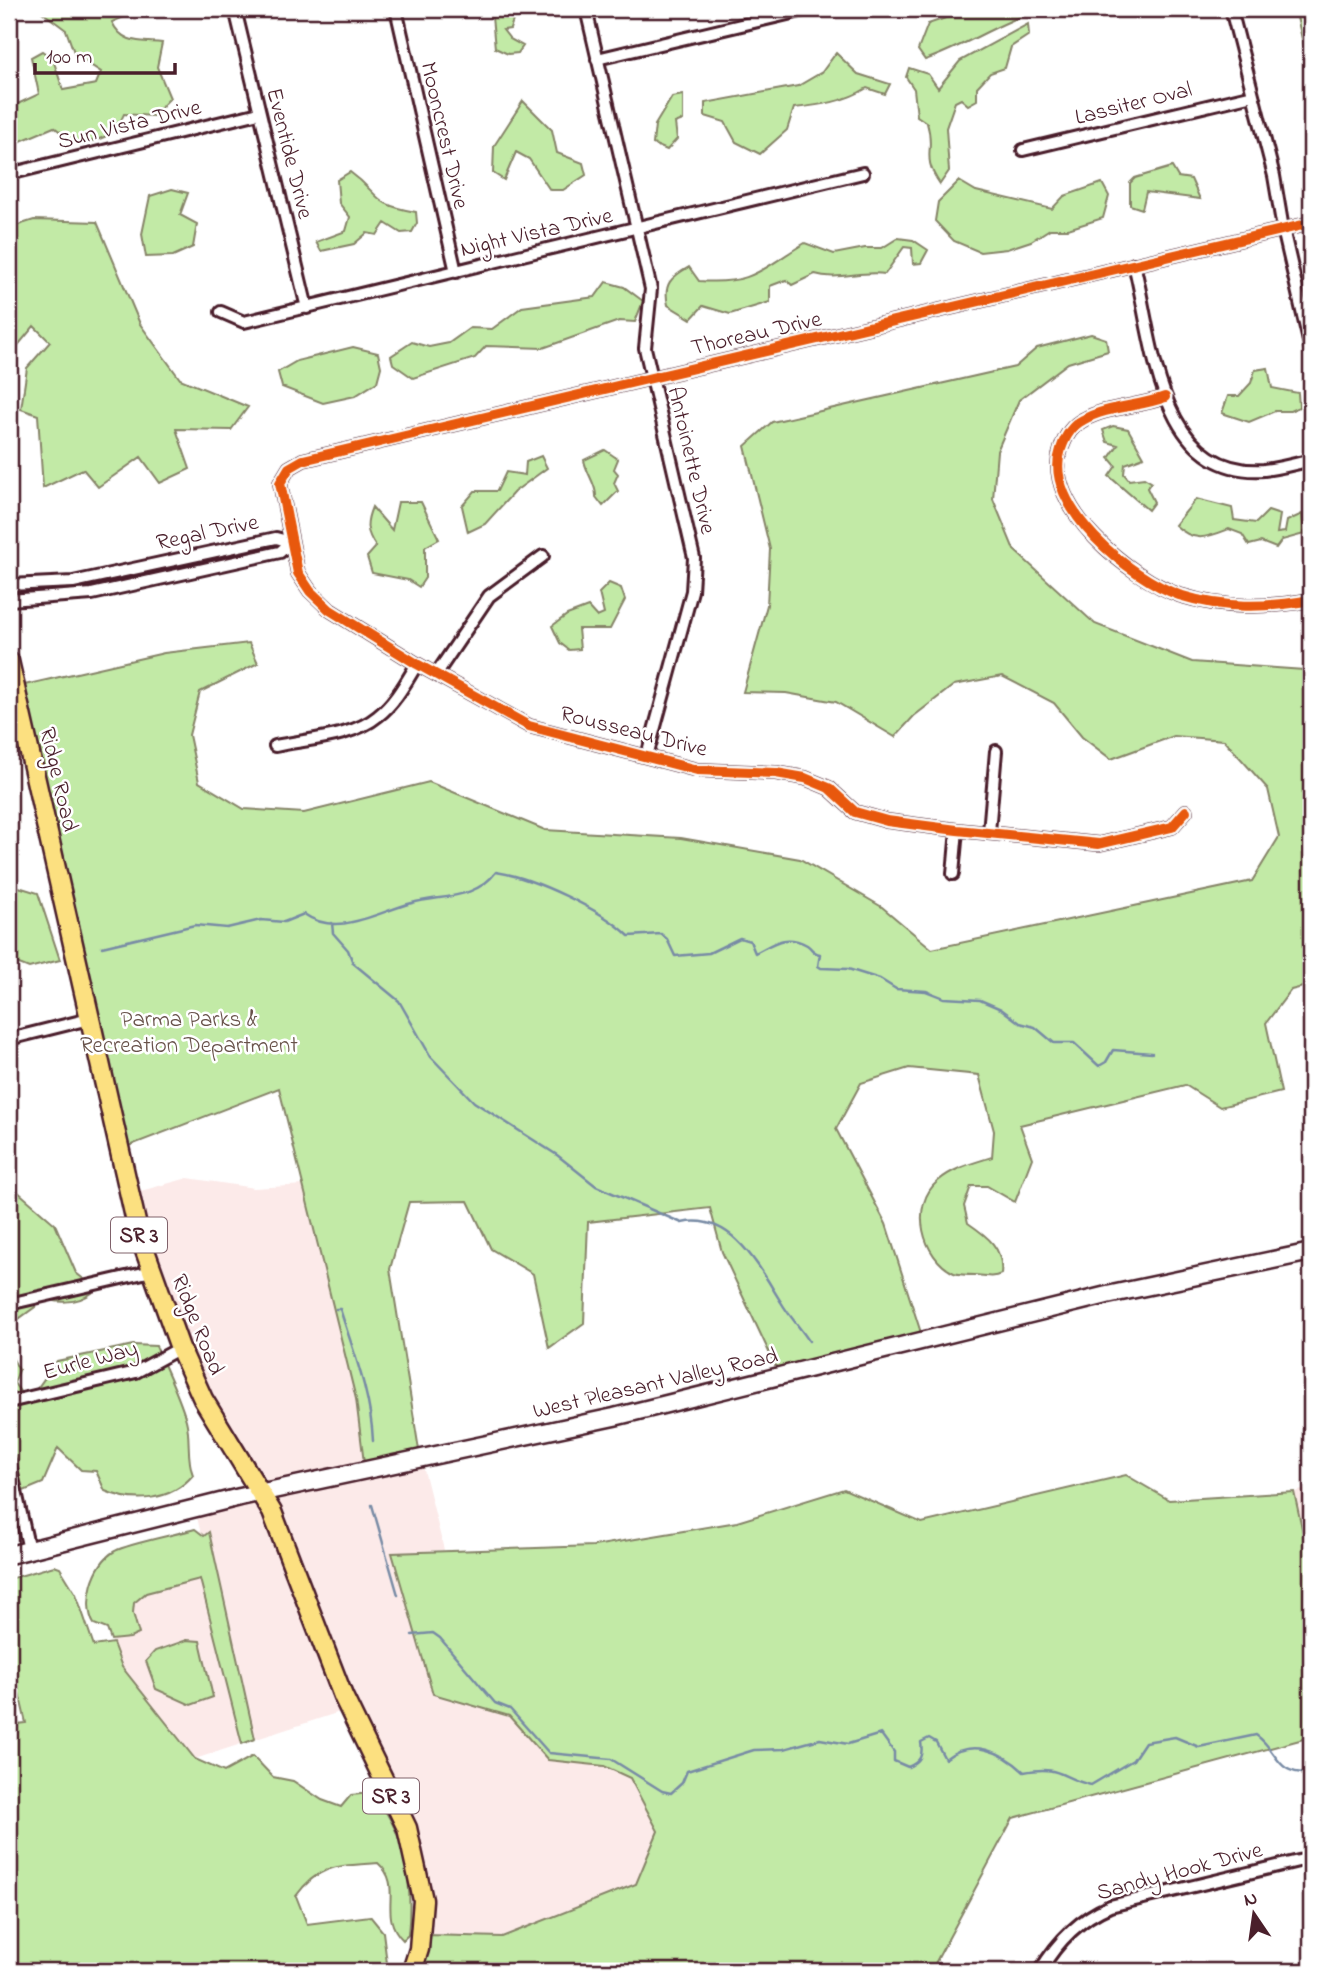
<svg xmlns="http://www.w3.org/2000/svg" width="1320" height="1980" font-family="'Indie Flower',sans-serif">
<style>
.built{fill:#fceae9}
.green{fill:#c2eaa6;stroke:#868468;stroke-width:2}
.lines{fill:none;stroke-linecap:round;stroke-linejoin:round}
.stream{stroke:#788ba5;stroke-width:2.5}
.street-casing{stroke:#4a1f2b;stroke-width:16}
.secondary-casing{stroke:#4a1f2b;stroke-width:21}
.primary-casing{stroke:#4a1f2b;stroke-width:23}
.street{stroke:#fff;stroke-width:10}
.secondary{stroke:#fff;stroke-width:16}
.primary{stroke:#fce080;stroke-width:18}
.cycleway-casing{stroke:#fff;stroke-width:15}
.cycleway{stroke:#e8590c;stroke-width:10}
.labels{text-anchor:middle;stroke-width:5;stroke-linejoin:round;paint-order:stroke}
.shield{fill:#fff;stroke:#80626b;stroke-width:2}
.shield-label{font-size:21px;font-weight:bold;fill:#4a1f2b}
.street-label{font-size:23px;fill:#4a1f2b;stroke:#fff}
.park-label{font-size:23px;fill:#68524a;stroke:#fff}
</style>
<rect width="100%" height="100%" fill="#fff"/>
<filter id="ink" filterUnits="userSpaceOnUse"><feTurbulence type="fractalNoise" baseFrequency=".0143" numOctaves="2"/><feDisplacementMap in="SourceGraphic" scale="14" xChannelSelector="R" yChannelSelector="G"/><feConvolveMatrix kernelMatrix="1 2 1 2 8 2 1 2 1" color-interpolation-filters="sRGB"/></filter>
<g filter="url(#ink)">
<!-- built -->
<path class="built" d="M188,1178L254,1188L305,1185L356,1399L364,1462L419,1450L444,1550L393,1553L433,1693L509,1716L548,1760L604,1766L630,1778L658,1831L637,1884L502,1937L428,1935L427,1876L415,1826L355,1707L195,1759L122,1667L97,1603L210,1571L193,1501L267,1480L208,1393L184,1340L152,1254L137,1192Z
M1311,1488V1569L1294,1492Z"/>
<!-- green -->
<path class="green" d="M38,9H142L112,22C122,44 140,41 162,43L157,67L170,98L153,116L124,114C115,137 98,142 75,143L54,127L9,146V108L39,94L31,57L42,51L53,59L63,90L96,84L101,72L75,55L66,30Z
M488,9H509L513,20L510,29L503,30L510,39L523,46L518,53L508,54L495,48L492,17L486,11Z
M972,9H1044C1002,20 966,46 925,60L918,50L928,24Z
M1295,9H1311V78V77Z
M1028,24L1029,35L1011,47L1005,68L990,73L977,87V100L968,105L961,99L955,102L946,128L949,171L940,184C920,155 936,151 927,123L917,116L914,89L906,77L909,68L928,74L938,88L960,61Z
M836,53L858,74L890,84L885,94L867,88C845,102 820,105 794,108L787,130L760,154L736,142L725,122L705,116V103L798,86L822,72Z
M683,95V120L675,123L677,139L667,150L653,144L655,125L672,97Z
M523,101L552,130L557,153L583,163L586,175L563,190H550L529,159L516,152L504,180L493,173L494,146Z
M1172,167L1178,177L1191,179L1200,199L1146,192L1142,209L1130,205V183L1135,178Z
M350,172C382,195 370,204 416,212L417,223L412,232L401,233L385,223L377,235L367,233L354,244L321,251L316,242L346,231L350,217L339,203L337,180Z
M959,181L976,191L1052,209L1064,196L1102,183L1109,196L1103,218L1068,229H1050L1031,241L1007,249L980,252L954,241L935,221L938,202Z
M172,189L188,193L180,215L197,224L193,247L173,256L146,257L142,234L150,196Z
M34,220L97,222L140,324L180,379L248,407L231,430L176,429L190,469L160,483L141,457L98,487L83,469L43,488L38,415L21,409L27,368L50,342L34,326L10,355L9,353V228Z
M898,238L913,240L928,250L921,263L913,264L912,248L904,247L885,274C862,270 837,281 815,274L792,285L786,280L770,286V302L730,314L703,306L691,319L668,305C663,284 671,277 689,267L699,281C754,285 761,269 805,243L834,254L865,248H882Z
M606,282L624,287L643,301L635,322L619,321L543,348L486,346L475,358L413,378L393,364L391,356L412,342L429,347L449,343L470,328L492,329L522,307L595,297Z
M1091,334L1106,339L1108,351L1068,363L1019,400L997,451L993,499L1014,550L1095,624L1192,662L1304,670L1311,686V985L1291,990L1266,1023L1281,1092L1220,1107L1185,1085L1020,1125L1032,1158L1015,1202L987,1186H971L964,1206L968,1223C987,1236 1004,1248 1001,1274C993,1278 985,1276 975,1275C969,1275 960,1275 954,1273C922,1258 909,1205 938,1181C953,1168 973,1163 992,1157L994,1131L979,1075L909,1068L861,1083L836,1129L886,1224L922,1336L777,1369L722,1252L710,1208L588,1222L584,1323L549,1348L533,1274L491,1249L468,1201L409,1202L390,1269L419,1450L364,1463L356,1399L279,1088L126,1147L20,686L164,653L249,643L258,663L200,692L189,735L199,782L244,809L304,813L429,782L545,830L681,838L800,859L882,907L932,949L1252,881L1279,837L1268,789L1224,740L1174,736L1111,759L1082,737L1054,703L1002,676L954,685L914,716L895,737L836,702L786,693L743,692L767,605L770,549L745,446L772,422L1015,367L1037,348Z
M353,347L378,353L381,367L377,382L355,396L323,403L282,387L278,372L297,361Z
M1268,368L1272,388L1298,393L1299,407L1290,411H1275L1249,422L1222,413L1228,396H1239L1251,383L1255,370Z
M1113,426L1128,429L1144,457L1125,464L1124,474L1129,480L1144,478L1151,482L1147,488L1154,502L1148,510L1109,476L1116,466L1109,458L1118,445L1107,442L1103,430Z
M605,450L618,459L614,469L618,474L614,483L618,491L603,506L596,497C597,485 586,473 584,460Z
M541,456L547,468L514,492L485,524L468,532L462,506L475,491H497L506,472L525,475L526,462Z
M1196,499L1232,508L1234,520L1256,523L1268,511L1280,515L1277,533L1285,532L1287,521L1302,514L1304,534L1282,540L1276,548L1261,542L1249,545L1242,534L1229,529C1206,538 1194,543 1175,525Z
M398,502H421L439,539L425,547V578L419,587L408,580L372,573L367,557L376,547C366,532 365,524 372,507L392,530Z
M609,583L621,588L625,600L610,629H578L580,649L569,650L560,643L552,626L567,615L588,607L597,617L604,614L599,593Z
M9,884L38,893L60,960L29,968L9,960Z
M9,1168L17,1191L55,1224L76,1273L90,1284L92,1293C77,1304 56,1304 39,1296L35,1307L9,1326Z
M133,1345L156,1346C166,1370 179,1395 186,1420C191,1438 186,1458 193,1475C171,1501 135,1504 105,1491L96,1471L81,1470L58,1448L43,1483L9,1497V1352L19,1370L14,1383L21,1393L36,1390L57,1361Z
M1126,1475L1169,1500L1294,1492L1311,1569V1737L1013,1818L931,1971H417L428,1935L502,1937L636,1884L658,1831L630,1778L604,1766L548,1760L509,1716L433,1694L392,1553L594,1546L737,1522L844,1489L922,1523Z
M195,1529L204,1536L209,1532L255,1739L242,1744L200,1579L146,1593L134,1603L133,1613L139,1634L130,1638L111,1640L107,1629L94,1624C82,1604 93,1563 115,1551C127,1544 178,1534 195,1529Z
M54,1566L60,1568L76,1594L94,1646L113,1643L122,1667L195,1759L224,1772L253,1756L273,1777L293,1781L322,1800L341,1807L351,1795L370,1793C407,1828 413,1887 408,1935L403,1940C376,1914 405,1887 378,1863C340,1866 320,1863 296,1896L307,1924L370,1916L383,1932L388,1971H9V1733L11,1738L17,1724L26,1723L9,1650V1579Z
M187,1640L200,1641L213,1697L191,1705L156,1689L146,1661L155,1651Z"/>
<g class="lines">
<!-- stream -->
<path class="stream" d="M332,923L333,933L348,950L353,963L399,1001L431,1057L474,1102L557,1155L596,1186L682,1223C732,1212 759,1267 781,1302C789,1316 800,1327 809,1341
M102,947L195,925L227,928L261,920L284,922L304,914C338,938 377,912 412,903C442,895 475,900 496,872C532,877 603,910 629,936L661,934L667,939L675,956L709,953L740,938L750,941L755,953C773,944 785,933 807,945C813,949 812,953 820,954L818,966L821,968L848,969L880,979L896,989L926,991L944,998L980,1000L1001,1009L1020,1023L1035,1027L1054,1043H1074L1099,1066L1106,1062L1113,1050L1152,1053
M336,1309H340C354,1353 371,1395 373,1441
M372,1505L398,1595
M412,1635L433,1633L440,1638L495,1703L510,1709L549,1753L611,1759L662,1791L671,1793L682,1783L687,1771L754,1750L784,1749L820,1739L848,1744L881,1734L894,1752V1761L908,1767C921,1761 923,1756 921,1742L929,1738L936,1742L945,1759C971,1738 1002,1751 1024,1772C1062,1765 1059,1778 1091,1785L1133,1760L1145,1742L1175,1737L1199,1747L1256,1735C1280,1752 1274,1775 1311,1773"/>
<defs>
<path id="street" d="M235,9L307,308
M396,9L456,272
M586,9L651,289L645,348L694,558L692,591L647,756
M1231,9L1274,176L1283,229L1311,350
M597,59L809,9
M1023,150L1253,95
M9,174L259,113
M1134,264C1153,338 1157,477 1264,470C1280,468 1296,464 1311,460
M221,312L244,322L863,173
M1165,397C1139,407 1107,406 1083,420C1071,426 1065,437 1061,449C1041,506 1132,579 1179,595C1224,609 1266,608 1311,600
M9,585L73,582L276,538L291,542
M9,600L92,594L280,552L291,542
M437,673L489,596L543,556
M275,746C306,739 352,738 378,716C395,703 406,682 417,664
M1186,811L1172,827L1099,844L957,830L887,821L855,812L829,788L805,778L776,773L697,770L529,726L417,664L330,610L310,591L298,573L280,483L289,468L303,460L1311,223
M989,832L996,751
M953,874L957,830
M9,1039L89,1019
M9,1304L152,1271
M9,1402L136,1372L180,1348
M9,1460L29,1550
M1040,1971C1057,1942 1079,1919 1110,1906L1311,1858"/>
<path id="secondary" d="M9,1555L240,1497L614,1417L1107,1295L1311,1252"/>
<path id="primary" d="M9,661L138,1231L180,1348L203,1399L272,1512L343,1696L407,1828L423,1900L419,1949L412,1971"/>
</defs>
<!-- street casing -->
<use href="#street" class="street-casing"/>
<!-- secondary casing -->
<use href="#secondary" class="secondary-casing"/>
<!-- primary casing -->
<use href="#primary" class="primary-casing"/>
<!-- street -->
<use href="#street" class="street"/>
<!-- secondary -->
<use href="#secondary" class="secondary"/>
<!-- primary -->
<use href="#primary" class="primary"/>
<defs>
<path id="cycleway" d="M1165,397C1139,407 1107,406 1083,420C1071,426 1065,437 1061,449C1041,506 1132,579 1179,595C1224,609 1266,608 1311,600
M1186,811L1172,827L1099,844L957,830L887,821L855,812L829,788L805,778L776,773L697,770L529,726L417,664L330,610L310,591L298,573L280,483L289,468L303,460L1311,223"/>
</defs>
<!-- cycleway casing -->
<use href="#cycleway" class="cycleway-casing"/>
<!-- cycleway -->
<use href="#cycleway" class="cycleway"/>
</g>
</g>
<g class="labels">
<!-- shield labels -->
<g class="shield">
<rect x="111" y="1217.5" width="56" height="35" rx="5"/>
<rect x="363" y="1778.5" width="56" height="35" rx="5"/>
</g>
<g class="shield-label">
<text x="139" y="1242">SR 3</text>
<text x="391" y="1803">SR 3</text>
</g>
<!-- street labels -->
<g class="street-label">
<text transform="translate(1133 102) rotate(-14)" y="8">Lassiter Oval</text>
<text transform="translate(129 123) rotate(-14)" y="8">Sun Vista Drive</text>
<text transform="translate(446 135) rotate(77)" y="8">Mooncrest Drive</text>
<text transform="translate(291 153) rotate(76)" y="8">Eventide Drive</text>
<text transform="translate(536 231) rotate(-13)" y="8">Night Vista Drive</text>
<text transform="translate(756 332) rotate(-13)" y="8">Thoreau Drive</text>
<text transform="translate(693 460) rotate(77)" y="8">Antoinette Drive</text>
<text transform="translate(207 531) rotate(-12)" y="8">Regal Drive</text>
<text transform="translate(634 730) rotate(14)" y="8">Rousseau Drive</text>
<text transform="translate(60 779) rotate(77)" y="8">Ridge Road</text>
<text transform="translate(199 1324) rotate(68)" y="8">Ridge Road</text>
<text transform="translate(90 1359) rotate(-15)" y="8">Eurle Way</text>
<text transform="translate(655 1382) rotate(-13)" y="8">West Pleasant Valley Road</text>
<text transform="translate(1179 1870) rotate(-15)" y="8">Sandy Hook Drive</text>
</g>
<!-- park labels -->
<g class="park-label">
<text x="189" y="1026">Parma Parks &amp;<tspan x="189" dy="26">Recreation Department</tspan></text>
</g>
</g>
<!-- margin -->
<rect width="1320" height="1980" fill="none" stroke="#fff" stroke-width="35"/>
<rect x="18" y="18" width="1285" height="1945" fill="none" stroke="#4a1f2b" stroke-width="2.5" filter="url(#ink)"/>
<!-- north arrow -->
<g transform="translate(1254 1914) rotate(347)" stroke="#ffffff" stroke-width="5" paint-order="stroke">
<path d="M0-5L12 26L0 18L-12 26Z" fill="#4a1f2b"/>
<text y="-10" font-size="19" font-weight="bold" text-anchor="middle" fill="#4a1f2b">N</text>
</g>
<!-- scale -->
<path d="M35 63v10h140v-10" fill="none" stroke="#4a1f2b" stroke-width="3.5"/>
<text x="46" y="63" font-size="21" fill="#4a1f2b" stroke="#ffffff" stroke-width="5" paint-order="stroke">100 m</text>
</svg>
